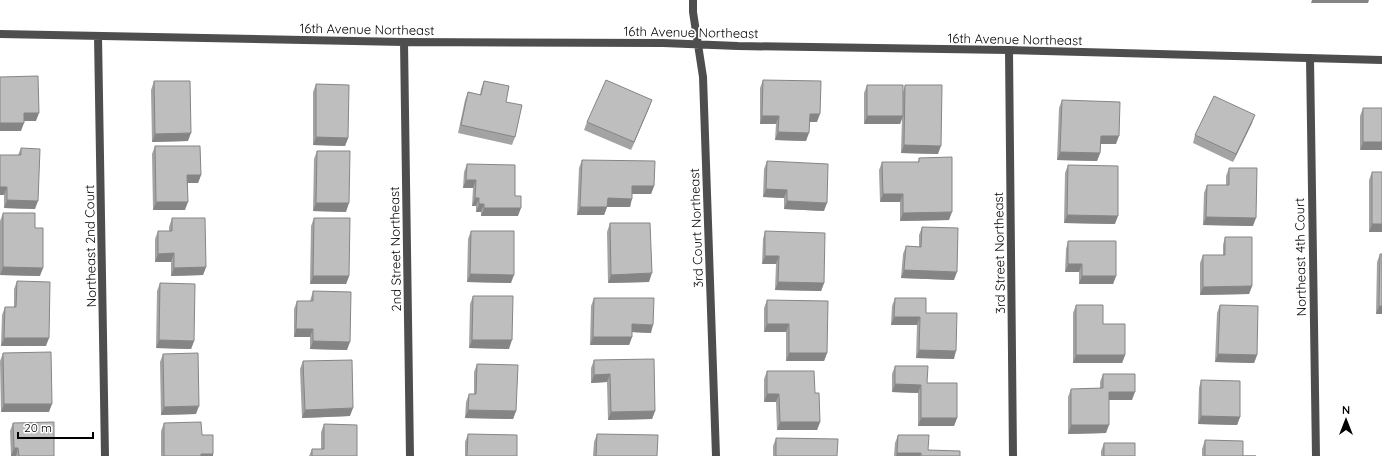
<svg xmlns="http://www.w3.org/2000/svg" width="1382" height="456" font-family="Quicksand,sans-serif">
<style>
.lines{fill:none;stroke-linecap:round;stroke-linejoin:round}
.minor{stroke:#4e4e4e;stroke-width:8}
.wall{fill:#a3a3a3}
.shaded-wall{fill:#858585}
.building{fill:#bebebe;stroke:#858585}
.labels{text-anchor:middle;stroke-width:3.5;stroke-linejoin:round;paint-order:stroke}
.street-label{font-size:13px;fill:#000;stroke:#fff}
</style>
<rect width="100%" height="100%" fill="#fff"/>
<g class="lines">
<!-- minor -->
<path class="minor" d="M693,0V12L703,77L716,456
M0,34L404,42L663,43L738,46L1009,50L1382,60
M98,36L105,456
M404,42L410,456
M1009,50L1013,456
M1310,58L1316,456"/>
</g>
<!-- wall -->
<path class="wall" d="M763,80L817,122H809L806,141L775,140L776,124H760V88Z
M154,81L188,141L152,142L151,90Z
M484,81L515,137L512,145L458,133L465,100L468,92L480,95L481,89Z
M316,84L348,138L345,146L313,145V92Z
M867,85L903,92L905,85L938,154L901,153L902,118L900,124H864V93Z
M1062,100L1116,144H1101L1100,153L1097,161L1057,160L1059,108Z
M649,108L631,150L584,130L587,122Z
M1363,108H1382L1360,150V116Z
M1252,123L1233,162L1193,143L1195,135Z
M155,146L201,175L198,183H188L185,210H153L152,154Z
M21,148L35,209L4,208V195H0V155H18Z
M317,151L346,212L313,211L314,159Z
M919,158L949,220L900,221V202H880L879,170L882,162H918Z
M582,160L654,186L651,194H632L630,207H607L604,215H577L579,168Z
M767,161L824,211L784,209V198L763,197L764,169Z
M467,164L515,196L518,216H481V212H476V206H472L473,188H463L464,172Z
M1068,165L1115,224L1064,223L1065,173Z
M1229,168L1253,226L1203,225L1204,193L1207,185H1226V176Z
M1372,172L1382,232H1369V180Z
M3,213L35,228L40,276L0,275V221Z
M172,218L206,267L203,275L171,276V262H155V239L158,231H169V227Z
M314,218L349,276L346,284H310L311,226Z
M610,223L649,282L608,283L607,232Z
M922,227L954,280L901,278L903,254L906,246L919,247V235Z
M471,231L511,283L467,282L468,239Z
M765,231L824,283L821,291L775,290L776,264H762L763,239Z
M1225,237L1252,286L1249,294L1200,295V263L1203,255H1223V245Z
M1068,241L1116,276L1113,284H1079V272H1065L1066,249Z
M1380,254L1382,314H1376L1377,262Z
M17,281L46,346H1L2,315L5,307H14V289Z
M160,283L194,341L191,349L156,348L157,291Z
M313,291L347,350L310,349V337H294V309L297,301H310Z
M473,296L509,349L469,348L470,304Z
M594,298L651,333L632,332V337L629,345H590L591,306Z
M895,298L926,313L954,359L916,358L917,325H891L892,306Z
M767,300L827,353L824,361H786V332H764V308Z
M1076,305L1103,324L1125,355L1122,363H1073V313Z
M1220,305L1257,355L1254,363L1215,362L1217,313Z
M3,353L49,412H1L0,361Z
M163,354L196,414L161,415L160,362Z
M594,360L655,411L652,419L608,420L607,382L591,383V368Z
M303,361L350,416L302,418L300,369Z
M477,364L516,411L513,419L465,418L466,402L469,394H474V372Z
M895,366L927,383L957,418L954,426H918V393L892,392V374Z
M767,371L815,393L820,422L817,430H777L776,402H764V379Z
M1103,374L1132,400H1109L1106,433L1068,434V397L1071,389L1100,388V382Z
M1201,380L1240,417L1237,425L1198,424L1199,388Z
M13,423L54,456H11L10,431Z
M164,423L202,435L213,454V456H161V431Z
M324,424L357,456H309L312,449H321V432Z
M468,434L517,456H465V442Z
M597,434L657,456H593L594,442Z
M898,435L928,450L960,456H894L895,443Z
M776,438L837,456H773V446Z
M1205,440L1243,456H1256H1202V449Z
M1104,443L1135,456H1101V451Z"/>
<!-- shaded-wall -->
<path class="shaded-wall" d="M1312,0H1369L1368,3H1311Z
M652,100L649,108L631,150L634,142Z
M24,113H39L36,121H21Z
M810,114H820L817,122H807Z
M1255,115L1252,123L1233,162L1236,154Z
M762,116H779L776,124H760Z
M867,116H903L900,124H864Z
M0,123H24L21,131H0Z
M778,132L809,133L806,141L775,140Z
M191,133L188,141L152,142L155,134Z
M1101,136H1119L1116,144H1098Z
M316,137L348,138L345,146L313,145Z
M1363,142H1382V150H1360Z
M904,145L941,146L938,154L901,153Z
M1060,152L1100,153L1097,161L1057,160Z
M187,175H201L198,183H184Z
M466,180H476L473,188H463Z
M632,186H654L651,194H630Z
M0,187H7L4,195H0Z
M766,189L787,190L784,198L763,197Z
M883,194H903L900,202H880Z
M475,198H479L476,206H472Z
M608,198L632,199L630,207H605Z
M7,200L38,201L35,209L4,208Z
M787,201L827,203L824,211L784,209Z
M156,202H188L185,210H153Z
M316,203H349L346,212L313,211Z
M479,204H484L481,212H476Z
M580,207H607L604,215H577Z
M484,208H521L518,216H481Z
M952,212L949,220L900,221L903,213Z
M1067,215L1118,216L1115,224L1064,223Z
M1206,217L1256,218L1253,226L1203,225Z
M1372,224H1382V232H1369Z
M174,253L171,262H155L158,254Z
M765,256H779L776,264H762Z
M1068,264H1082L1079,272H1065Z
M3,267L43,268L40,276L0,275Z
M206,267L203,275L171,276L174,268Z
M904,270L957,272L954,280L901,278Z
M652,273L649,282L608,283L611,275Z
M470,274L514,275L511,283L467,282Z
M313,276H349L346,284H310Z
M1082,276H1116L1113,284H1079Z
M778,282L824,283L821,291L775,290Z
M1252,286L1249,294L1200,295L1203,287Z
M1379,306H1382V314H1376Z
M894,317H920L917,325H891Z
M632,324L653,325L651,333L630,332Z
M767,324H789L786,332H764Z
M296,329H313L310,337H294Z
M593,337H632L629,345H590Z
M4,338H49L46,346H1Z
M159,340L194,341L191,349L156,348Z
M472,340H512L509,349L469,348Z
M313,341L350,342L347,350L310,349Z
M919,350L956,351L954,359L916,358Z
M789,353H827L824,361H786Z
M1218,354L1257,355L1254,363L1215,362Z
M1076,355H1125L1122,363H1073Z
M610,374L607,382L591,383L594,375Z
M895,384L921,385L918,393L892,392Z
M1109,392H1135L1132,400H1106Z
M767,394H779L776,402H764Z
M4,404H52L49,412H1Z
M199,406L196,414L161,415L164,407Z
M353,408L350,416L302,418L305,410Z
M468,410L516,411L513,419L465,418Z
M655,411L652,419L608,420L611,412Z
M1201,416L1240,417L1237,425L1198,424Z
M921,418H957L954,426H918Z
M780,422H820L817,430H777Z
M1071,425H1109L1106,433L1068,434Z
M14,448H18L16,456H11Z
M897,453H921L920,456H896Z
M201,454H213V456H201Z"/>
<!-- building -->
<path class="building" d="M38,76L39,113H24V123H0V77Z
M606,80L652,100L634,142L587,122Z
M763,80L821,81L820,114H810L809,133L778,132L779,116H762Z
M154,81H190L191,133L155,134Z
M484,81L509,86L506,102L522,105L515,137L461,125L468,92L481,95Z
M316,84L349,85L348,138L316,137Z
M867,85H903V116H867Z
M905,85H942L941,146L904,145Z
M1214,96L1255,115L1236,154L1195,135Z
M1062,100L1120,102L1119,136H1101L1100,153L1060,152Z
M1363,108H1382V142H1363Z
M155,146H200L201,175H187L188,202H156Z
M21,148L40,149L38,201L7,200V187H0V155H21Z
M317,151H350L349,203H316Z
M952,157V212L903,213V194H883L882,162H919V158Z
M582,160L655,161L654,186H632V199L608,198L607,207H580Z
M767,161L828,164L827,203L787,201V190L766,189Z
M467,164L515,165V196H521V208H484V204H479V198H475L476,180H466Z
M1068,165L1118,166V216L1067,215Z
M1229,168H1257L1256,218L1206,217L1207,185H1229Z
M1372,172H1382V224H1372Z
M3,213H35V228H43V268L3,267Z
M172,218H205L206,267L174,268V253L158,254V231H172Z
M314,218H350L349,276H313Z
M610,223H650L652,273L611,275Z
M922,227L958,228L957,272L904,270L906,246L921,247Z
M471,231H514V275L470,274Z
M765,231L825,233L824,283L778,282L779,256H765Z
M1225,237H1252V286L1203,287V255H1225Z
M1068,241H1116V276H1082V264H1068Z
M1380,254H1382V306H1379Z
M17,281L50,282L49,338H4L5,307H16Z
M160,283L195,284L194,341L159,340Z
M313,291L351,292L350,342L313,341V329H296L297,301H313Z
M473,296H513L512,340H472Z
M594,298H654L653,325L632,324V337H593Z
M895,298H926V313H957L956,351L919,350L920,317H894Z
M767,300L828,301L827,353H789V324H767Z
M1076,305H1103V324H1125V355H1076Z
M1220,305L1258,306L1257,355L1218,354Z
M51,352L52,404H4L3,353Z
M198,353L199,406L164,407L163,354Z
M654,359L655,411L611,412L610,374L594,375V360Z
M352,360L353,408L305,410L303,361Z
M477,364L518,365L516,411L468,410L469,394H476Z
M895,366H928L927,383H957V418H921V385L895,384Z
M767,371H814L815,393H819L820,422H780L779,394H767Z
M1103,374H1135V392H1109V425H1071V389L1103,388Z
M1201,380L1240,381V417L1201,416Z
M54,422V456H19L18,448H14L13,423Z
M201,422L202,435H213V454H201V456H164V423Z
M324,424L357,425V456H312V449H324Z
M468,434L517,435V456H467Z
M597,434L658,435L657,456H596Z
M898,435H929L928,450L960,451V456H921V453H897Z
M776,438L838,439L837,456H776Z
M1205,440L1243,441V456H1256H1205Z
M1104,443H1135V456H1104Z"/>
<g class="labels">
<!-- street labels -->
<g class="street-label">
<text transform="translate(367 29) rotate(1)" y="5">16th Avenue Northeast</text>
<text transform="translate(691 32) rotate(1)" y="5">16th Avenue Northeast</text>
<text transform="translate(1015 39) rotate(1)" y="5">16th Avenue Northeast</text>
<text transform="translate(696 228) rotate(-92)" y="5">3rd Court Northeast</text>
<text transform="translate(90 246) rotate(-91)" y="5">Northeast 2nd Court</text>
<text transform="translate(395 249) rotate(-91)" y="5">2nd Street Northeast</text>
<text transform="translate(999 253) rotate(-91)" y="5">3rd Street Northeast</text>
<text transform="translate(1300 257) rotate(-91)" y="5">Northeast 4th Court</text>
</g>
</g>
<!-- north arrow -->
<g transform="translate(1346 420)" stroke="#ffffff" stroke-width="3" paint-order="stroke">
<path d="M0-3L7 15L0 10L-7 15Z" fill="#000000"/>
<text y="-6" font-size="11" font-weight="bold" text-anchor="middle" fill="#000000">N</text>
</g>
<!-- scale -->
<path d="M18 432v6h75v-6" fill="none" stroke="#000000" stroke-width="2"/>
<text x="24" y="432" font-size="12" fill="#000000" stroke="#ffffff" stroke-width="3" paint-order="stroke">20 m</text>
</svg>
